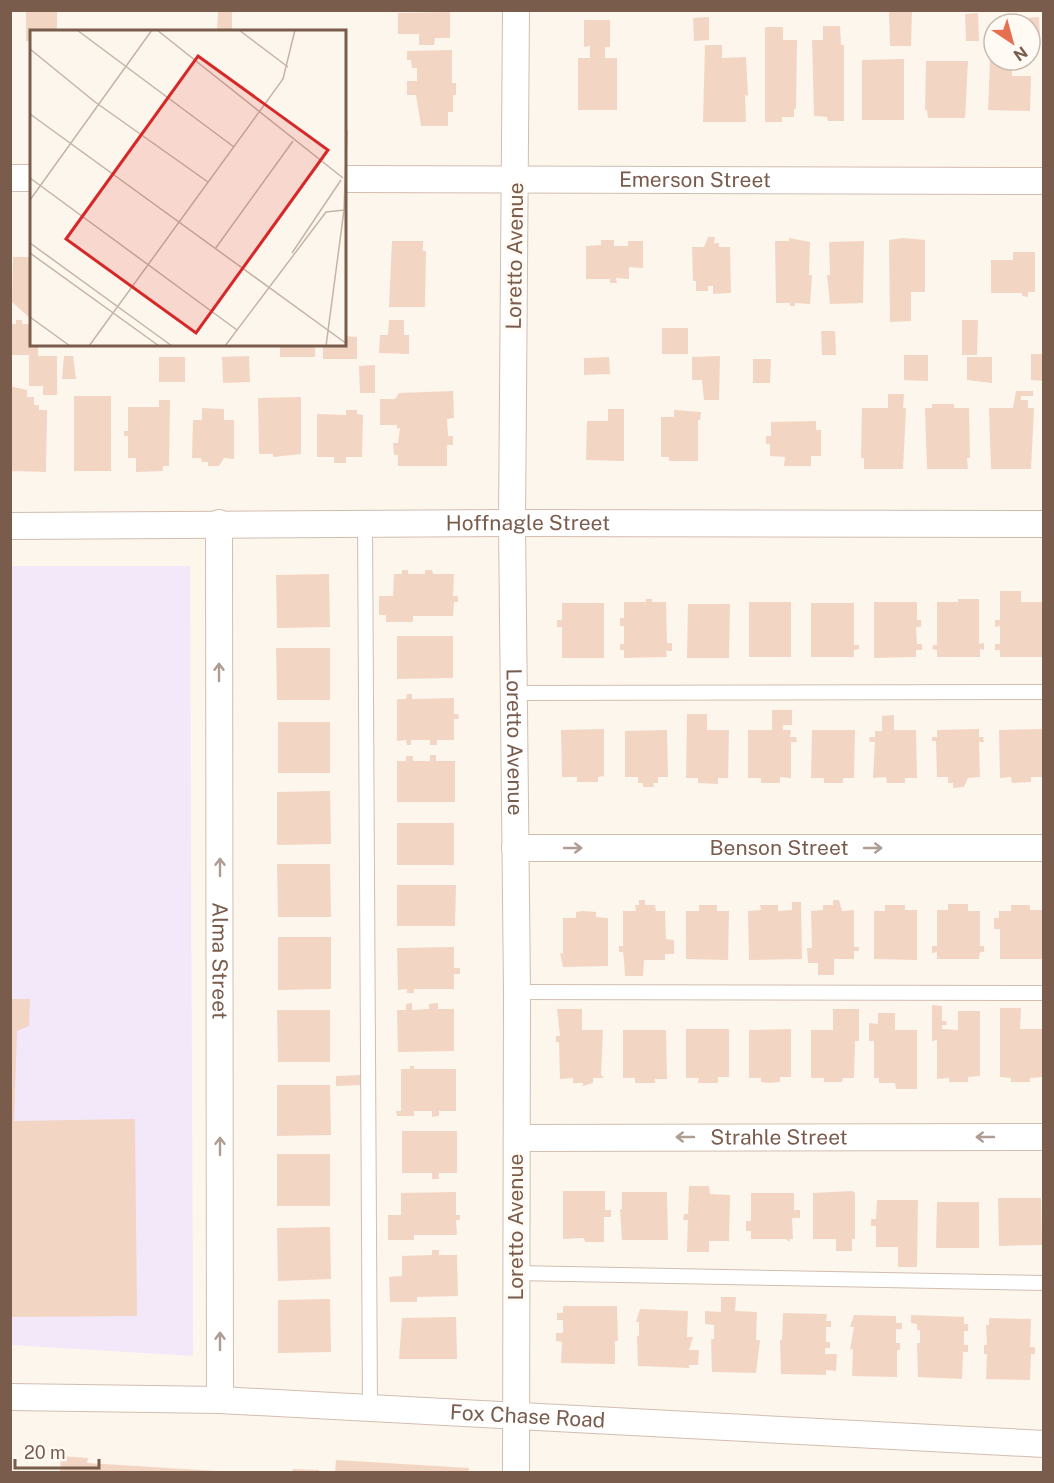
<svg xmlns="http://www.w3.org/2000/svg" width="1054" height="1483" font-family="'Public Sans',sans-serif">
<style>
.education{fill:#f3e8fa}
.building{fill:#f3d5c3}
.lines{fill:none;stroke-linecap:round;stroke-linejoin:round}
.service-casing{stroke:#d1beb0;stroke-width:16}
.minor-casing{stroke:#d1beb0;stroke-width:28}
.service{stroke:#fff;stroke-width:14}
.minor{stroke:#fff;stroke-width:26}
.oneway{stroke:#af9d94}
.labels{text-anchor:middle;stroke-width:6;stroke-linejoin:round;paint-order:stroke}
.street-label{font-size:21px;fill:#7a5c4d;stroke:#fffaf3}
.inset-road{fill:none;stroke:#c5b3a7;stroke-width:1.5}
.view{fill:#d62828;fill-opacity:0.15;stroke:#d62828;stroke-width:3}
.inset-edge{fill:none;stroke:#7a5c4d;stroke-width:3}
</style>
<rect width="100%" height="100%" fill="#fdf6ec"/>
<!-- education -->
<path class="education" d="M10,566H190L193,1356L11,1345Z"/>
<!-- building -->
<path class="building" d="M26,10H57V32H32V41H26Z
M889,10H912L911,46H890Z
M218,12H232V32H217Z
M450,12V38H435L434,45H419V34H398V13Z
M978,13L979,41H966L965,14Z
M709,17V40L694,41L693,18Z
M1039,17L1040,39L1030,40V24H1023V18Z
M584,20H610V47H605V58H617V110H578V58H590V46L584,47Z
M823,26H840L841,45H844V121H828L827,117L814,116L812,40H823Z
M765,27H783V40H797L796,109H794V117H782V122H765Z
M705,45H722V58L746,57L748,96L745,95L746,122H703Z
M452,50V83H456V95H453V112H448V126H421L416,95H407V81H417V68H412L411,60H407V51Z
M904,59V120H862V60Z
M926,61H968L965,118H928L927,110H925Z
M990,61H1012V76H1031L1030,111L988,110Z
M708,237H715L714,243H719V247H730L731,293L713,294V286H708V291H696V281H693L692,247H704Z
M789,238L810,242L809,275H812L810,304L795,303V306H790V303H776L775,241H789Z
M903,238L925,240V292H911V321L890,322L889,240Z
M601,240H614V246H628V241H643V268L629,267V279L616,278L617,283H610V279H586V246L601,245Z
M392,241H423V251H426L425,307H389Z
M864,241L863,303L830,304L827,275H830L829,242Z
M1013,252H1035V292H1028V297L1022,296V293H991V260H1013Z
M13,257H32V320L12,302Z
M16,320H22V324H32V345H38V356H57V395H43V386H29V355H10V324H16Z
M389,320H404V335H409V354L379,353L380,335H388Z
M962,320H978L977,355H962Z
M662,328H688V354H662Z
M821,331H835L836,355H822Z
M345,336L357,337V359H323V345H345Z
M280,345H315V357H280Z
M1031,354H1044V381L1031,380Z
M904,355H928V381L904,380Z
M64,356H73L76,379H62Z
M249,356L250,382L223,383L222,357Z
M720,356L719,400H704L702,380H692V357Z
M159,357H185V382H159Z
M609,357L610,374L584,375V358Z
M967,357H992V383L967,380Z
M753,359H771L770,383H753Z
M375,365V393H360L359,366Z
M10,386L27,390V397H34V405H39V410H47L46,472L12,471Z
M453,391L454,418L447,419L448,436H453V445H447V466H398V455H394L393,443H398L400,428L397,429V425H380V399H395L399,393Z
M1016,391H1033V396H1021V400H1028V408H1034L1031,469H991L989,408H1013Z
M888,394H904L903,408H906L903,469H864V458H861L862,408H888Z
M74,396H111V471H74Z
M301,397V454L273,457V454H259L258,398Z
M159,400H170L169,466H163V471L136,472V458H128V436H124V431H128V407H159Z
M932,404H954V408H969L970,458H967L968,469H927L925,408H932Z
M202,408L224,409V420H234V459L224,458L219,466H208V462H202L201,458H192L193,420H202Z
M608,409H624V461L586,460L587,421H608Z
M346,410H357V414L363,415L362,457H346V463H334V457H317V414L346,415Z
M674,410L701,412L700,420H698V461H669V457H661V417H674Z
M816,421V430H821V456H811V466H784L785,457L770,456V444H766V436H771V422Z
M402,570H408V574H425V570H432L433,574H454L453,596H458V602H454L453,616H413V622H386V615H379V596H393L394,574H402Z
M329,574L330,627L277,628L276,575Z
M1000,591H1021V602H1042V657H1000V650H995V644H1000V626L995,627V620H1000Z
M646,599H652V602H666L667,643H672V651H666L667,657L624,658V650H620V644H624V626H620V618H624V602H646Z
M958,599H979V644L984,643V650L980,649V657H937V650L932,649L933,645H937V602H958Z
M749,602H791V657H749Z
M874,602H917V620H921V627H916L917,644H922V650H916V657L874,658Z
M562,603H604V658H562V627H557V620H562Z
M811,603H854V645H859V649L854,650V657H811Z
M688,604H730L729,658H687Z
M397,636H453V678L397,679Z
M276,648H330V700H277Z
M407,694H412V699L454,698V714H458L459,719H454V740H437V745H430V740H411V745H407L406,740L397,741V699H406Z
M772,710H792V725H783V730H791L790,737H796L797,742H791V778L780,777V783H761V778H748V730H772Z
M687,714H707V730H729L728,778H718V784L698,783V778H686Z
M894,715V730H916L917,778H905V783H887L886,777L873,778L875,742H870L869,737H875V731H882V716Z
M278,722H330V773H278Z
M604,729V776L598,777V782H577V777H562L561,730Z
M979,729V737H983L984,742H979L980,777L968,778L964,787L953,788V783H948V777H937L936,741H932V737H937V730Z
M1042,729L1043,777H1031V782L1012,783L1011,777L1000,778L999,730Z
M667,730L668,777H658V783H653L654,787H643V783H638V777H625V731Z
M812,730H855L854,778H843V783H824V778H811Z
M430,755H436V761H455V802H397V761H406V756H413V761H430Z
M330,791L331,844L277,845V792Z
M397,823H454V865H397Z
M277,864H330L331,917H278Z
M397,885H456L455,926H397Z
M639,900H645V905H655L656,911H665L666,939L674,940V954H665V960H644L643,976H625L624,960L623,952H619V946H623V911H636L635,905H639Z
M833,900H839L842,911L854,910V947H859V951H854V959H834V975H818V963H808L807,948H812L811,911L823,910V905H833Z
M792,902H801L802,959L749,960L748,911L761,910L760,905H778V911L792,910Z
M948,904H968V911H980V946H984V952H980L979,959H937V952L932,953V946H937V910H948Z
M699,905H717V911H729L728,960L686,959V911H699Z
M885,905H905V910H917V960L874,959V911H885Z
M1011,905H1030V910H1042L1043,959H1000V929H994V918H999V911H1011Z
M583,911L596,912V917L608,918V966L563,967L560,953L563,954V918H576V912Z
M278,937H331V989L278,990Z
M454,947V968H460V974H454V989H414V993H407V989L398,990L397,948Z
M10,999H30L29,1026L17,1031L14,1121L135,1119L137,1316L10,1317Z
M412,1003V1010L429,1009V1004L438,1003V1009H454V1051L398,1052L397,1010H406V1004Z
M932,1005L942,1006V1021H946L947,1025H942V1029L958,1030V1011H980V1076L968,1077V1082H949V1078L937,1079V1040L932,1041Z
M1000,1008H1021L1020,1029H1043L1042,1077L1030,1078V1082H1011V1078L1000,1077Z
M557,1009H582V1030H603L601,1075L604,1078H593V1083L583,1086V1083H573V1078L560,1079L559,1042H556V1036H560Z
M833,1009H859V1041H855L854,1078H843L842,1082H824V1078H811V1030H833Z
M277,1010H330V1062H278Z
M878,1013H895V1030H917V1089H896L895,1083H879V1078H874V1041H869V1023L878,1024Z
M686,1029H729V1077H718V1083H698L699,1078H686Z
M791,1029V1077H780V1082L769,1083L761,1082V1078H749V1030Z
M623,1030H666L667,1079H655V1083H635V1078H623Z
M410,1066H414V1069H456V1111H439V1116L432,1117V1111H414V1116H397L396,1111H401V1069H410Z
M361,1075V1085L336,1086V1076Z
M277,1085H330L331,1135L277,1136Z
M402,1131H457V1173H439V1179H432V1173H402Z
M277,1154H330V1206H277Z
M689,1186H709L710,1194L730,1195L729,1241H709V1252H687L688,1220H683L684,1214H688Z
M563,1191H605V1210H611V1217H604V1242H585L584,1238L563,1239Z
M852,1191L855,1193V1239H852V1251H836V1239H813V1193Z
M456,1192V1215H460V1220H456L457,1235H414V1240H388V1215H401V1193Z
M622,1192H667L668,1240H622L620,1209H622Z
M751,1193H794V1210H800V1218H792L793,1239H790V1242L786,1239H751V1231H746V1221H751Z
M998,1198H1041L1042,1245L999,1246Z
M877,1200H918L917,1267H898V1247H876V1226H871V1219H876Z
M937,1202H979V1248H936Z
M330,1227L331,1279L278,1281L277,1228Z
M432,1250H439V1255H457L458,1296L417,1297V1302H390L389,1277L402,1276V1256L432,1255Z
M721,1297H736L735,1311L757,1312L756,1340H760L756,1373L712,1372L711,1339H714V1325L705,1324V1311L721,1312Z
M330,1299L331,1352L278,1353V1300Z
M563,1306H617L618,1341H615V1364L561,1363L562,1342L556,1341V1333H563V1320H557V1313H563Z
M640,1309L688,1311L687,1337H693L689,1350H699L698,1365H689V1368L638,1366L637,1336H639V1322H636Z
M783,1313L827,1314L826,1321H831V1327H826V1342H830V1348H825V1354H837L836,1371L826,1370V1375L781,1374L780,1340H782Z
M854,1315L896,1316V1323H902V1329H896V1343H900V1350H897V1377L852,1376L853,1349L850,1350L854,1327H850Z
M911,1315L964,1317V1324H968V1331H964V1345H968V1352H963L962,1379L918,1377L917,1343H920V1330H917V1324L911,1323Z
M456,1317L457,1359H399L402,1318Z
M989,1318L1031,1319L1030,1347H1035V1354H1031L1030,1380L986,1379L987,1354H984V1345H987L986,1325H989Z
M61,1456L88,1458L87,1463L234,1472H60Z
M336,1460L469,1468L468,1472H335Z
M293,1469L319,1470V1472H292Z"/>
<g class="lines">
<defs>
<path id="service" d="M365,523L370,1408
M514,693L1044,692
M517,992L1044,993
M515,1273L1044,1283"/>
<g id="minor">
<path id="s1" d="M516,10L512,523L517,992L516,1472"/>
<path d="M10,178H32"/>
<path id="s2" d="M345,179L1044,181"/>
<path id="s3" d="M219,523L220,1400"/>
<path id="s4" d="M10,526L512,523L1044,524"/>
<path id="s5" d="M515,848H1044"/>
<path id="s6" d="M517,1138L1044,1137"/>
<path id="s7" d="M10,1397L220,1400L1044,1444"/>
</g>
</defs>
<!-- service casing -->
<use href="#service" class="service-casing"/>
<!-- minor casing -->
<use href="#minor" class="minor-casing"/>
<!-- service -->
<use href="#service" class="service"/>
<!-- minor -->
<use href="#minor" class="minor"/>
</g>
<!-- one-way arrows -->
<defs><path id="oneway-shaft" d="M-6 0H5M1.5-3L5.5 0L1.5 3" fill="none" stroke-width="1.6" stroke-linecap="round" stroke-linejoin="round" transform="scale(1.5)"/></defs>
<g class="oneway">
<use href="#oneway-shaft" transform="translate(219 672) rotate(-90)"/>
<use href="#oneway-shaft" transform="translate(573 848)"/>
<use href="#oneway-shaft" transform="translate(873 848)"/>
<use href="#oneway-shaft" transform="translate(220 867) rotate(-90)"/>
<use href="#oneway-shaft" transform="translate(685 1137) rotate(180)"/>
<use href="#oneway-shaft" transform="translate(985 1137) rotate(180)"/>
<use href="#oneway-shaft" transform="translate(220 1146) rotate(-90)"/>
<use href="#oneway-shaft" transform="translate(220 1341) rotate(-90)"/>
</g>
<g class="labels">
<!-- street labels -->
<g class="street-label">
<text dy="7" stroke="none"><textPath href="#s2" startOffset="350">Emerson Street</textPath></text>
<text transform="translate(515 256) rotate(-89)" y="7">Loretto Avenue</text>
<text dy="7" stroke="none"><textPath href="#s4" startOffset="518">Hoffnagle Street</textPath></text>
<text dy="7" stroke="none"><textPath href="#s1" startOffset="732">Loretto Avenue</textPath></text>
<text dy="7" stroke="none"><textPath href="#s5" startOffset="264">Benson Street</textPath></text>
<text dy="7" stroke="none"><textPath href="#s3" startOffset="438">Alma Street</textPath></text>
<text dy="7" stroke="none"><textPath href="#s6" startOffset="262">Strahle Street</textPath></text>
<text transform="translate(516 1227) rotate(-90)" y="7">Loretto Avenue</text>
<text dy="7" stroke="none"><textPath href="#s7" startOffset="518">Fox Chase Road</textPath></text>
</g>
</g>
<!-- overview -->
<g transform="translate(30 30)">
<rect width="316" height="316" fill="#fdf6ec"/>
<path class="inset-road" d="M47,0L204,117M127,0L313,148M209,0L258,37M0,19L65,72L178,152M0,84L317,314M0,148L207,300M0,170L122,0M0,213L142,316M185,219L263,111M0,223L129,316M262,223L311,150M0,287L40,316M59,316L253,49L265,0M195,316L296,182L314,180M296,316L314,180L317,101"/>
<path class="view" d="M168,26L298,120L166,303L36,209Z"/>
<rect width="316" height="316" class="inset-edge"/>
</g>
<!-- border -->
<rect width="1054" height="1483" fill="none" stroke="#7a5c4d" stroke-width="24"/>
<!-- north arrow -->
<g transform="translate(1012 42) rotate(144)"><circle r="28" fill="#fffaf3" stroke="#cabbb1" stroke-width="1.5"/>
<path d="M0-4.5L10 22L0 15L-10 22Z" fill="#e76f51"/>
<text y="-9" font-size="16" font-weight="bold" text-anchor="middle" fill="#7a5c4d">N</text>
</g>
<!-- scale -->
<path d="M15 1459v9h84v-9" fill="none" stroke="#7a5c4d" stroke-width="3"/>
<text x="24" y="1459" font-size="18" fill="#7a5c4d" stroke="#fffaf3" stroke-width="4.5" paint-order="stroke">20 m</text>
</svg>
